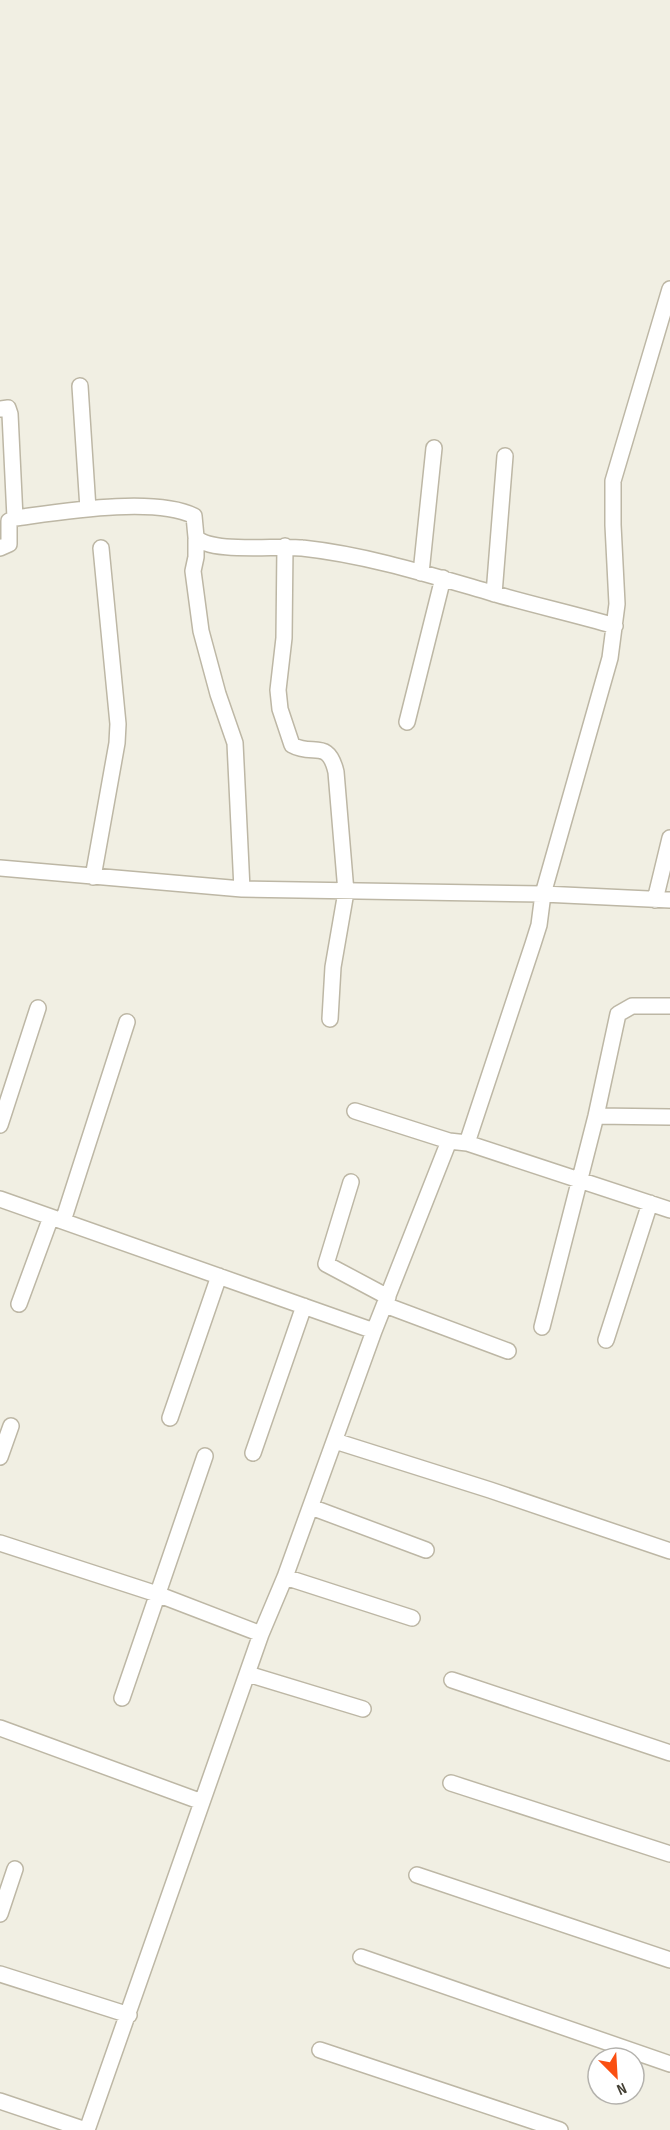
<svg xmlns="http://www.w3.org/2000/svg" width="670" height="2130" font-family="'Sofia Sans Condensed',sans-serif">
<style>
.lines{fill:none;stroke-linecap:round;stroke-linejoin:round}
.minor-casing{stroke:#bdb7a5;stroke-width:18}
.minor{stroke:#fff;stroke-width:15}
</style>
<rect width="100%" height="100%" fill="#f1efe3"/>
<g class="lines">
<defs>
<path id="minor" d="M80,386L88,509
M0,409L8,408L10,414L15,518
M196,539V557L193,571L201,631L218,694L235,743L242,889
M285,546L284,638L278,690L280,709L292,745C313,757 328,738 336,772L346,892L333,967L330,1019
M0,548L9,544V521L15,518C60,512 154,496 194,516L196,537C210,554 279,545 302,548C367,555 430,575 492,593C533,605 574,614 615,626
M421,573L434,448
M494,594L505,456
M407,722L443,578
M0,868L242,889L543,894L670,900
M93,877L117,743L118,724L101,548
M655,900L670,838
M355,1111L449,1141
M596,1116L670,1117
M0,1125L38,1008
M467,1143L670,1210
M351,1182L326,1264L388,1297
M0,1199L374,1331
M63,1221L127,1022
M19,1304L51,1217
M385,1305L508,1351
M542,1327L596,1116L618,1014L632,1006H670
M606,1340L650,1203
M170,1418L219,1276
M335,1441L490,1490L670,1551
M253,1453L304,1306
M0,1457L11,1426
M311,1507L426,1550
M0,1543L157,1594L261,1634
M285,1577L412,1618
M248,1674L363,1709
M452,1680L670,1753
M122,1698L205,1456
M0,1728L202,1802
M451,1783L670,1854
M417,1875L670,1960
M0,1914L15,1869
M361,1957L670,2064
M0,1974L129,2015
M320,2050L560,2130
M0,2101L86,2130
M87,2130L261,1634L285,1577L374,1331L449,1141L467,1143L533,944L539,925L543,894L610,658L617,604L613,525V481L670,289"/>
</defs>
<!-- minor casing -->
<use href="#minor" class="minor-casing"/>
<!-- minor -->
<use href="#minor" class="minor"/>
</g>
<!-- north arrow -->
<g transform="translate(616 2076) rotate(156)"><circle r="28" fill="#ffffff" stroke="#b4b2ad" stroke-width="1.5"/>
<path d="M0-4.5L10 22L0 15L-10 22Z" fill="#fa4f11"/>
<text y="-9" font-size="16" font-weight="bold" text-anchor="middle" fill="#433f33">N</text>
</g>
</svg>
